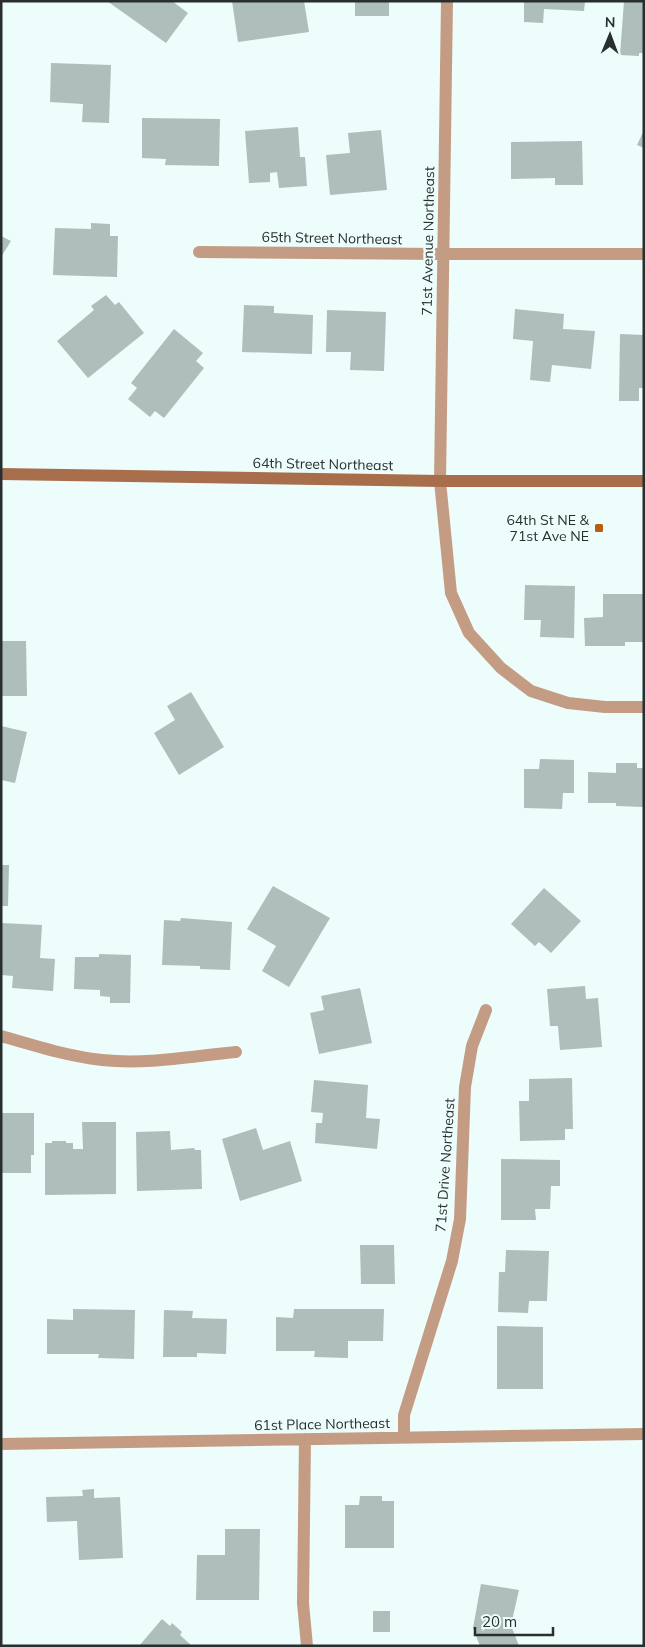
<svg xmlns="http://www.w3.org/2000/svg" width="645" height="1647" font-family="Mulish,sans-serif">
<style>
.building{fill:#aebebb}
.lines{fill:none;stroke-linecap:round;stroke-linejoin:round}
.minor{stroke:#c49c84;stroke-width:12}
.secondary{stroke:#a86e4b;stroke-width:12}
.poi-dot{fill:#bb5d10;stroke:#ecfdfb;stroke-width:2}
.labels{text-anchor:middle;stroke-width:5;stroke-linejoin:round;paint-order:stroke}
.street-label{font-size:14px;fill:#292f2e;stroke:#ecfdfb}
.poi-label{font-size:14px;fill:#292f2e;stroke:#ecfdfb;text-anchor:end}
</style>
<rect width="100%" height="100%" fill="#ecfdfb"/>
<!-- building -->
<path class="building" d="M107,1H172L188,13L166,43Z
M232,1H304L309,32L238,42Z
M355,1H389V16H355Z
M524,1H585L584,11L544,9L543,23L524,22Z
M624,1H644V53H639V56L620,55Z
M51,63L111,65L109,123L82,122L83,104L50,102Z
M142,118L220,119L219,166L165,165L166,159L142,158Z
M298,127L300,157H305L307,186L279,188L277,172L270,173V182L249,183L245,131Z
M381,130L387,190L330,195L326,155L350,153L348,133Z
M644,130V148L637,145Z
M582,141L583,185H555V178L511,179V142Z
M91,223L110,224V236H118L117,277L53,275L55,228L91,229Z
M1,236L11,241L1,257Z
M106,295L115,305L119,302L144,333L88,378L57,341L94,310L91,306Z
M244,305L274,306V313L313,315L312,354L242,352Z
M515,309L564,314L563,329L595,331L591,369L552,365L550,382L530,380L533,341L513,339Z
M327,310L386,312L384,371L350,370L351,352H326Z
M174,329L203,353L196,361L204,368L164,418L155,411L150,417L128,399L137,388L131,383Z
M620,334L644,335V388H639V401H619Z
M525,585L575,586L574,638L540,637L541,620H524Z
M603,594H644V642H625V646H585L584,618L603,617Z
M1,641H26L27,696H1Z
M191,692L224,747L179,775L154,733L175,720L167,706Z
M1,726L27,732L15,783L1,780Z
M540,759L574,760V793H563L562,809L524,808V769H539Z
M616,763H637V768H644V807L616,806V803H588V772L616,773Z
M1,865H9L8,906H1Z
M273,886L330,918L289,987L262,971L276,946L247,929Z
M544,888L581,921L551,953L539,942L535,946L511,924Z
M181,918L232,922L230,970L200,969V966L162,965L164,920L180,921Z
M1,923L42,925L40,958L55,959L53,991L12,988L13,976L1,975Z
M99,954L131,955L130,1003H110V997L100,996V990L74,989L75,957H99Z
M585,986L586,999L598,998L602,1047L560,1050L558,1026H550L547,989Z
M360,988L372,1043L319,1054L310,1013L324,1010L321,996Z
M572,1078L573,1129H565V1140L520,1141L519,1101H529V1079Z
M314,1080L368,1085L366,1118L380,1119L377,1149L315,1143L316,1123H322L323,1113L311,1112Z
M1,1113H34V1155H31V1173H1Z
M82,1122H116V1194L45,1195V1143H52V1141H66V1143H73V1149H83Z
M256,1128L263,1150L290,1141L302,1181L240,1201L222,1139Z
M170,1131L171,1150L194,1148L195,1150H201L202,1189L137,1191L136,1132Z
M501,1159L560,1160V1186H551L550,1209H535L536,1220H501Z
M360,1245H394L395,1284H361Z
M506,1250L549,1251L547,1301H529L528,1313L498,1312L499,1272H505Z
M73,1309L135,1310L134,1359L98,1358L99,1354H47V1319L73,1320Z
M294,1309H384L383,1341H348V1358L314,1357L315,1351H276V1317L293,1318Z
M164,1310L193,1311L192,1318L227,1319L226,1354L197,1353V1357H163Z
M497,1326L543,1327V1389H497Z
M94,1489V1498L120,1497L123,1558L79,1560L77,1521L47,1522L46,1497L83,1496L82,1490Z
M360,1496H382V1501H394V1548H345V1505H359Z
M225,1529H260L259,1600H196L197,1555H225Z
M481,1584L519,1590L511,1625L519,1646H480L473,1628Z
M373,1611H390V1632H373Z
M162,1619L170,1626L172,1623L182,1632L180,1635L192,1646H139Z"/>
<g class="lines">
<!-- minor -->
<path class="minor" d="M447,1L440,481L451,593L469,633L501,668L531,691L568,703L605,707H644
M199,252L443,254H644
M1,1036C35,1046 67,1056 102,1060C147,1065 192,1056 236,1052
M404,1437V1415L452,1261L460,1219L465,1087L472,1046L486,1010
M305,1439L303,1603L307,1646
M1,1444L644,1434"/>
<!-- secondary -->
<path class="secondary" d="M1,474L440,481H644"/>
</g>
<!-- markers -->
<rect class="poi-dot" x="594" y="523" width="10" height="10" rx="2.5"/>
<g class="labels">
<!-- street labels -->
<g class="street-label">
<text transform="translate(332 238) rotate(1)" y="5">65th Street Northeast</text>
<text transform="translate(428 241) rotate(-89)" y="5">71st Avenue Northeast</text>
<text transform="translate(323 464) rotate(1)" y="5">64th Street Northeast</text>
<text transform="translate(445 1165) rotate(-86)" y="5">71st Drive Northeast</text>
<text transform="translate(322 1424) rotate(-1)" y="5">61st Place Northeast</text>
</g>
<!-- poi labels -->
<g class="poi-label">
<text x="589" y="525">64th St NE &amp;<tspan x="589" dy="16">71st Ave NE</tspan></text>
</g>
</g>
<!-- border -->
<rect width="645" height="1647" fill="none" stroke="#292f2e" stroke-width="5"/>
<!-- north arrow -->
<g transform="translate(610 35) rotate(1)" stroke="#ecfdfb" stroke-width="4" paint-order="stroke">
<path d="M0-4L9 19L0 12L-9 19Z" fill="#292f2e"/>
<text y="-8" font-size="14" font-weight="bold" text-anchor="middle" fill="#292f2e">N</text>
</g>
<!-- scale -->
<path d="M475 1627v8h78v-8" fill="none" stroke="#292f2e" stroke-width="2.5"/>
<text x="482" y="1627" font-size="15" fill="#292f2e" stroke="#ecfdfb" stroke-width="4" paint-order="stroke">20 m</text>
</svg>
